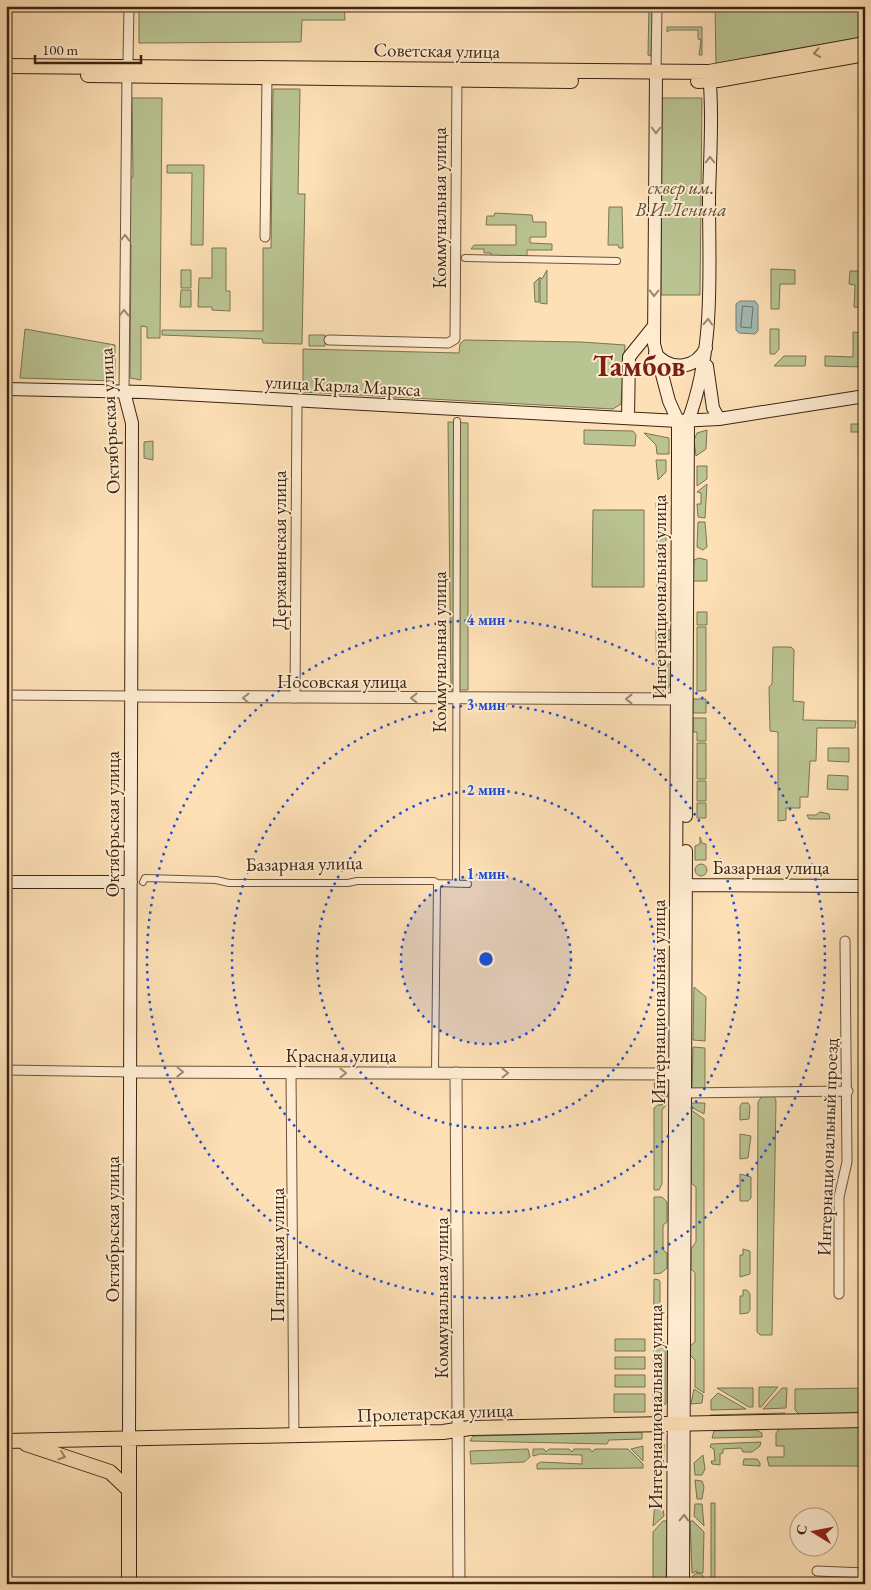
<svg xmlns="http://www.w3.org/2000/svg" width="871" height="1590" font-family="'EB Garamond',serif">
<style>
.green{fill:#bac392;stroke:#7a7452}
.water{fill:#a2bbb6;stroke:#797f74}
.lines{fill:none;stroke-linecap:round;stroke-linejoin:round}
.shore{stroke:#6e7064;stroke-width:1}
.pedestrian-casing{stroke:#6c533a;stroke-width:8}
.minor-casing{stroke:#6c533a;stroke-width:11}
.tertiary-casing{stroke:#6c533a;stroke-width:13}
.secondary-casing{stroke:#3b2411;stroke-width:14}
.primary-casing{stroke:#3b2411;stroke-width:16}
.pedestrian{stroke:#feebd0;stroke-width:6}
.minor{stroke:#feebd0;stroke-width:9}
.tertiary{stroke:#feebd0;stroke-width:11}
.secondary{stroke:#feebd0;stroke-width:12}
.primary{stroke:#fee0b6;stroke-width:14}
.oneway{stroke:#9c8264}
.oneway2{stroke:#9c8870}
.ring{fill:none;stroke:#1d4ed8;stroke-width:2.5;stroke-dasharray:2.5 5}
.labels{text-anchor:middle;stroke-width:4;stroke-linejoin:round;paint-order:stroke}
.street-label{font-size:19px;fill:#3b2411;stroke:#feebd0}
.park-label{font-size:19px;font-style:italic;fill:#5b4c31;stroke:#feebd0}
.town-label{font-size:29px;font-weight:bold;fill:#7a1f14;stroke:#feebd0}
.centre{fill:#1d4ed8;stroke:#feebd0;stroke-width:2.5}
.ring-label{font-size:15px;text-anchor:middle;font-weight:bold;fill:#1d4ed8;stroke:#feebd0;stroke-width:4;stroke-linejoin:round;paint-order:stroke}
</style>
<rect width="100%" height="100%" fill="#fee0b6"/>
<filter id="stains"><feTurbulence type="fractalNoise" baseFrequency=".004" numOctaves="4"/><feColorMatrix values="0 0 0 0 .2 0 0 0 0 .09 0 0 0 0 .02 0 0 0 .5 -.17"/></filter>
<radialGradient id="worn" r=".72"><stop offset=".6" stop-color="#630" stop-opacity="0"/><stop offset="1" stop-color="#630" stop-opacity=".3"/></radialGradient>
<!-- green -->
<path class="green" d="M139,6H344L345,20H302L301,42L139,43Z
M649,6H652L651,56L648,55Z
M715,6H865V36L716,65Z
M667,27H702V55H699L701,40L698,39V30H670L667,32Z
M273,89H300L298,194H305L302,344L263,343L262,339L162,335V330L263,331V248H271Z
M132,98H162L160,338H147V327L141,326V380L130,378L131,245L129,244L130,178L133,177Z
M662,98H702L700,295H661Z
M167,165H204L203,245H191L192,173H167Z
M609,207H622L623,248H619L618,245H608Z
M495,213L532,215L533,222H546V237H530V243L552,244V250H527V257H491V253H484V249H471L474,245H516V225H486L487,216H494Z
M212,248H226V291H230V311L212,310V307H198L199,278H212Z
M771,269L795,270V284H780L779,309H771Z
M181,270H191V288H181Z
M547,270V304L540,303V277L542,279Z
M850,271H865V308L854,307L855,285L849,284Z
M539,278V302H535L534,283Z
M181,290H191V307H180Z
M25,329L115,345V381L20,378Z
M770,329H779V349L775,354H770Z
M853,332L865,333L864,367L825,366V356L853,357Z
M309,335H325V346H309Z
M464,340L581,342L625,345L621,404L613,409L303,392V349L459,353L460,344Z
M784,356H806L805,366H774Z
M448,422L468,423V690H451Z
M851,424H865V432H851Z
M584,430L633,431L636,435L635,446L584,444Z
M707,430L706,449L696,456L694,440L697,433Z
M644,433L669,438V454H657L656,445Z
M153,441V460L144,458V442Z
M656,460H666V472L658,480Z
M697,466H707V479L697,486Z
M707,484L705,518L698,517L697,504H701V493L697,492Z
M666,494V500L662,501L661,516L666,518H657L656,503Z
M593,510H644V587H592Z
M698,522H705L707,547L703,550L697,547Z
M657,523H666V546L657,555Z
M668,552L666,558V589H657V561Z
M699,558L707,560V581H693L694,560Z
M657,593H665L666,621L658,622Z
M697,612H707V625H697Z
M697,627H706V691H697Z
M656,630H671V640H664L665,664H672V680L667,690L657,693Z
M773,647H791L794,650L793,701L804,702L803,720L856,721L855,728H817L816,761H810L808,797H800V808H786V820L778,821V732L770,731L769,687L772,684Z
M693,699H706V713H693Z
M693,718H706V741H697V732H693Z
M697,743H706V779H697Z
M828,748H849V762L828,761Z
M828,775L848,776V790L827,789Z
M697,781H706V801H697Z
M697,803H706V818H697Z
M820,812L829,814L830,819H809L807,815H816Z
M700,837L702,843L706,844V860H695V846L700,844Z
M695 870a6 6 0 1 1 12 0a6 6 0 1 1-12 0Z
M694,987L706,997L705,1041L693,1040Z
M693,1047L705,1048V1089H692Z
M654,1083L665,1087L668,1097L656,1095Z
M762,1096H774L776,1101L772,1335H760L757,1332L758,1102Z
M691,1103H705L704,1114L691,1107Z
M742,1103H748L750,1106L749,1119L740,1120V1106Z
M667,1104L662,1110V1184L659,1190H654V1108L658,1105Z
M691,1110L704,1119V1393L695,1387V1360L690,1355V1346L695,1342V1273L691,1269V1249L696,1242V1187L691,1183Z
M740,1134L751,1136L748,1158L740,1159Z
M740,1174L751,1177V1198L748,1201H740Z
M654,1197H662L667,1202V1222L663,1225V1250L667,1253V1268L661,1273L654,1274Z
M743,1249L750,1251V1274L740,1277V1255H743Z
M654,1279L659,1280L660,1282V1339L666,1345V1404H653Z
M743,1290H747L750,1294V1310L748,1313L740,1314V1296H743Z
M615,1339H645V1351H615Z
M615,1357H645V1369H615Z
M615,1375H645V1387H615Z
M759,1387H778L761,1407H759Z
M717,1388H753V1407H749Z
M782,1388H787L786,1408L763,1409Z
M865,1388V1414L801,1416L795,1410V1389Z
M694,1389L703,1395L702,1403L691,1404Z
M718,1393L746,1409L711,1410V1400Z
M614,1394H645V1412H614Z
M785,1413L783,1415L710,1418V1415Z
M865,1426V1466H769L767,1457H784V1446H776V1433L780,1428Z
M756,1430L762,1433V1437L712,1438L714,1431Z
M642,1432V1439L609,1440L607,1444L470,1441L473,1436Z
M761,1442L760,1446L752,1452H743L741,1448L723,1449V1453L720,1454V1465L712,1464L711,1461H715L714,1449L710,1447L711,1444Z
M656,1444H664L663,1474H655C655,1465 650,1452 656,1444Z
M643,1446V1461L631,1449Z
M528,1449L530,1457L524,1462L471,1464L470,1451Z
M533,1449H544L546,1452L549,1449H569L572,1452L574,1449H590L592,1452L595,1449H628L643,1464V1468L537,1469V1464L541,1462L582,1464V1455L540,1454L533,1456Z
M703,1455L705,1469L702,1475H695L694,1463Z
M757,1459L760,1463V1466L743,1465L744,1459Z
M655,1478H663L662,1498H655Z
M695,1480L702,1481L704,1487L702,1499H697Z
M655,1502L662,1503L664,1516L653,1526Z
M711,1503H715V1584H711Z
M695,1504H702L704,1526L694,1516Z
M663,1521H667L666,1584H653V1532Z
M690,1521H693L704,1532L703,1573H697V1571L692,1573Z
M692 1579a6 6 0 1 1 12 0a6 6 0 1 1-12 0Z"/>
<!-- water -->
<path class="water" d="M740,301H755L758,305V331L755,334L739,333L736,330V304Z"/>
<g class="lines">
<!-- shore -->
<path class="shore" d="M743,306L753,307L751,328L741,327Z"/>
<defs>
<path id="pedestrian" d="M465,258L617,261
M143,882L145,878L216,880L229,883H348L357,881H434L437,883L468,884
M456,884L457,421
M435,1073L437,883"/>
<path id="minor" d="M128,60L129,6
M656,72L657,6
M265,237L267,77
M329,340L448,343L455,339L457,75
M124,392L127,71
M6,695L131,696
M295,698L297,402
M6,1070L132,1072
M291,1073L294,1436
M685,1093L848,1091
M839,1294V1197L847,1162L845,941
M817,1571L865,1573"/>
<path id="tertiary" d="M131,696L677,699
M132,1072L676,1074
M456,1073L459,1584"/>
<path id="secondary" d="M656,72L654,344L669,401L678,421V458L673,1584
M655,353C670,371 695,370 706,348
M707,366L713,408L719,419
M6,389L144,392L678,421L719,419L865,396
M124,392L132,423L129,1439
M628,418L629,357L654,326
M686,816L688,421C715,349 709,273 709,198C710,156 713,113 709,72
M6,882H131
M679,885L865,886
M683,1584L686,851"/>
<path id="primary" d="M6,66L709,72L865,44
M88,75L571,81
M698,81L718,80L865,54
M129,1439V1584
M6,1441L443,1432L470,1428L865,1420
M26,1444L110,1472L129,1490"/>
</defs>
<!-- pedestrian casing -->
<use href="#pedestrian" class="pedestrian-casing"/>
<!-- minor casing -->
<use href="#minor" class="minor-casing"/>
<!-- tertiary casing -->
<use href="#tertiary" class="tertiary-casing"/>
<!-- secondary casing -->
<use href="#secondary" class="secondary-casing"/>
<!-- primary casing -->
<use href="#primary" class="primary-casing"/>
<!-- pedestrian -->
<use href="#pedestrian" class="pedestrian"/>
<!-- minor -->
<use href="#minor" class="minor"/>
<!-- tertiary -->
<use href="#tertiary" class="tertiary"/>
<!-- secondary -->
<use href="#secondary" class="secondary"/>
<!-- primary -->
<use href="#primary" class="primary"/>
</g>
<!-- one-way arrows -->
<defs><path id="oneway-chevron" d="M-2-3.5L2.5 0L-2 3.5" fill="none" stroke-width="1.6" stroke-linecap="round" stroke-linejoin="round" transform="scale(1.25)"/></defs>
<g class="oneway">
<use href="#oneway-chevron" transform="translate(817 53) rotate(170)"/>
<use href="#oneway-chevron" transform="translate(62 1456) rotate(19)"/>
</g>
<g class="oneway2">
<use href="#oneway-chevron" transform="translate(656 130) rotate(90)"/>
<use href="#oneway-chevron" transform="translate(710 160) rotate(-90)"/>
<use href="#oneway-chevron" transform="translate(125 238) rotate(-89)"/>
<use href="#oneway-chevron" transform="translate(654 293) rotate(91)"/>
<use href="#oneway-chevron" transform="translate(124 313) rotate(-90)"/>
<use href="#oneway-chevron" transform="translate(708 322) rotate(-87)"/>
<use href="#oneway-chevron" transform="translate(246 698) rotate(-179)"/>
<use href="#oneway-chevron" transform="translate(414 698) rotate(180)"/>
<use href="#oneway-chevron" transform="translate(629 699) rotate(-180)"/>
<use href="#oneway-chevron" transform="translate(180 1072) rotate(1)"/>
<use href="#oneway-chevron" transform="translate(343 1073)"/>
<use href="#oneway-chevron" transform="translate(505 1073)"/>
<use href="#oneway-chevron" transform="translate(684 1518) rotate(-89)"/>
</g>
<!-- distance rings -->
<circle cx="486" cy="959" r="85" fill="#1d4ed8" fill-opacity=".12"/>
<g class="ring">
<circle cx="486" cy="959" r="85"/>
<circle cx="486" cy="959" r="169"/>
<circle cx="486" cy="959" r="254"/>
<circle cx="486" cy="959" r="339"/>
</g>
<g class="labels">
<!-- street labels -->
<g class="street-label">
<text transform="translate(437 50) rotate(1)" y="7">Советская улица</text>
<text transform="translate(439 208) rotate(-90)" y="7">Коммунальная улица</text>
<text transform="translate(343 385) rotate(3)" y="7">улица Карла Маркса</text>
<text transform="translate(109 421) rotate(-93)" y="7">Октябрьская улица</text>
<text transform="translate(279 550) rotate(-90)" y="7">Державинская улица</text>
<text transform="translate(659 597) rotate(-90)" y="7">Интернациональная улица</text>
<text transform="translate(439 652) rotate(-90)" y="7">Коммунальная улица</text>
<text x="342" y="688">Носовская улица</text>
<text transform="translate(112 824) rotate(-90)" y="7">Октябрьская улица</text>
<text transform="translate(304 863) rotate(-1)" y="7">Базарная улица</text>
<text x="771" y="874">Базарная улица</text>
<text transform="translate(658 1002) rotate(-90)" y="7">Интернациональная улица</text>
<text x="341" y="1062">Красная улица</text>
<text transform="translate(827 1147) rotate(-88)" y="7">Интернациональный проезд</text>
<text transform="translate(112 1229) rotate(-90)" y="7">Октябрьская улица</text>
<text transform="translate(277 1255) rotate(-90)" y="7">Пятницкая улица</text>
<text transform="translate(441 1298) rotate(-90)" y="7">Коммунальная улица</text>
<text transform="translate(655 1407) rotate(-90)" y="7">Интернациональная улица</text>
<text transform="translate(435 1412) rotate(-2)" y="7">Пролетарская улица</text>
</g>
<!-- park labels -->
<g class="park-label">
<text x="681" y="194">сквер им.<tspan x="681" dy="22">В.И.Ленина</tspan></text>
</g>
<!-- town labels -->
<g class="town-label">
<text x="639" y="376">Тамбов</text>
</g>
</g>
<circle cx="486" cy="959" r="8" class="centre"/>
<g class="ring-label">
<text x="486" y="625">4 мин</text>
<text x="486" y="710">3 мин</text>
<text x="486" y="795">2 мин</text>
<text x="486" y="879">1 мин</text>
</g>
<!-- margin -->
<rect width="871" height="1590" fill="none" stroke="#fee0b6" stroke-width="25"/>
<rect x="8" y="8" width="856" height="1575" fill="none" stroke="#3b2411" stroke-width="2.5"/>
<rect x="12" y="12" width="846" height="1565" fill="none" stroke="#3b2411"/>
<!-- north arrow -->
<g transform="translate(814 1532) rotate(280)"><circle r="24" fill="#feebd0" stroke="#b09b84"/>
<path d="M0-4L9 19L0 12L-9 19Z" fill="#8f2418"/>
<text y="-8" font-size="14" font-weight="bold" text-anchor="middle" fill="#3b2411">С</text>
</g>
<!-- scale -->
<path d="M35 55v8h106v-8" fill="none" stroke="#3b2411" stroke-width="2.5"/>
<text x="42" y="55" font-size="15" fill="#3b2411" stroke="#feebd0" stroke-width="4" paint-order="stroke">100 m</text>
<rect width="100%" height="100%" filter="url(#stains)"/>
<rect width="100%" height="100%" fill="url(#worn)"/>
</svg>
